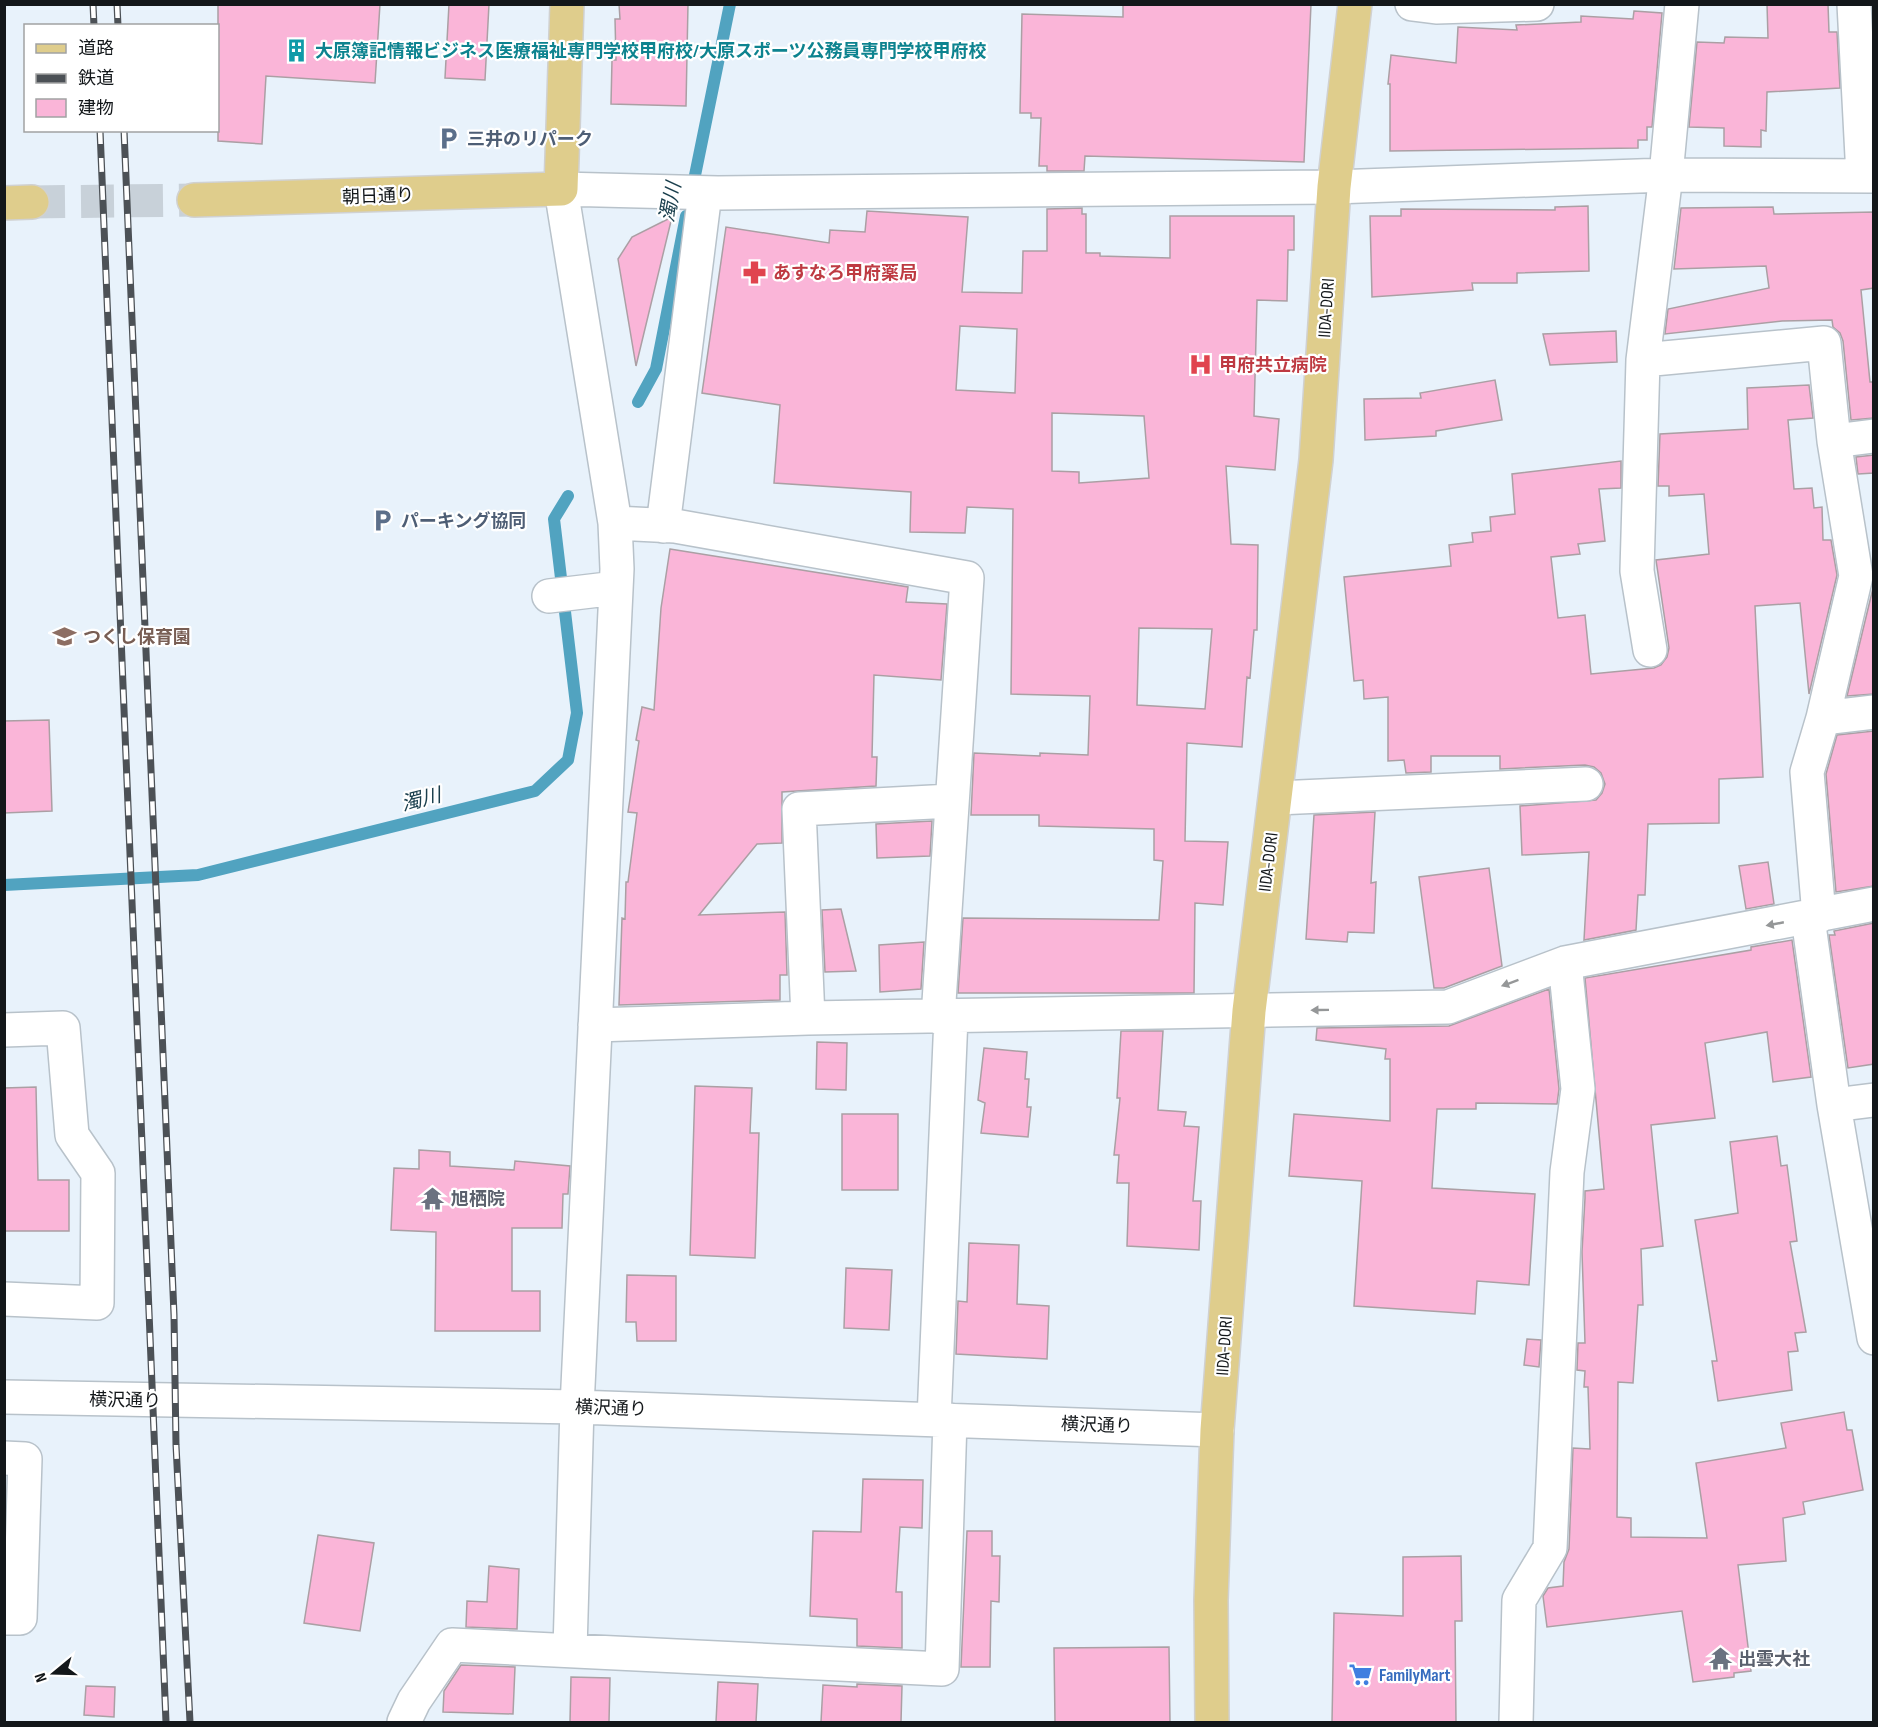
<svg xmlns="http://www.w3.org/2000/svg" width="1878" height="1727" font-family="'Sofia Sans Condensed','Noto Sans JP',sans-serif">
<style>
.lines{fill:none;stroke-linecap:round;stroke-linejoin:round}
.stream{stroke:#51a3c0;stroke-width:12}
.building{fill:#fab5d8;stroke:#ab9fa4;stroke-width:1.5;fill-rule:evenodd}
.major-tunnel{stroke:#c8d1d9;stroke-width:33;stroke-dasharray:33 16;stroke-linecap:butt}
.minor-casing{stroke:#b8c2ca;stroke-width:36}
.major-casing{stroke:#d0d1d1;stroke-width:36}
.minor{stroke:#fff;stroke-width:33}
.major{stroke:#dfcd8c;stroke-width:33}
.rail-casing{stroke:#4c5156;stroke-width:7}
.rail{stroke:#fff;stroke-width:4.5;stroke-dasharray:14;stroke-linecap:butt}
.oneway{fill:#959798}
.labels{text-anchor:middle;stroke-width:4.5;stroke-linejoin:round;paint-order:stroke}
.culture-label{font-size:18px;font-weight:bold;fill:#0d838f;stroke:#fff;text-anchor:start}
.service-label{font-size:18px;font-weight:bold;fill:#4e5e75;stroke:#fff;text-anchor:start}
.street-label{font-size:18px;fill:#13171a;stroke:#fff}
.health-label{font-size:18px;font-weight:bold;fill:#be3a42;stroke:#fff;text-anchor:start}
.education-label{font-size:18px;font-weight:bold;fill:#785e54;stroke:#fff;text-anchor:start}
.worship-label{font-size:18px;font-weight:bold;fill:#5b616d;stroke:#fff;text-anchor:start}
.shop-label{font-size:18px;font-weight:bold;fill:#366cbe;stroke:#fff;text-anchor:start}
.water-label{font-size:20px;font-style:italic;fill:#193e4c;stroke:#fff}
</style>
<rect width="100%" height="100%" fill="#e8f2fb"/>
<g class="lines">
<!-- stream -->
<path class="stream" d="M692,190L730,4
M638,402L656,369L686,216
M4,885L198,875L535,791L568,760L577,713L554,519L568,496"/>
</g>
<!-- building -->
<path class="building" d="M218,4H380L375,83L266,76L262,144L218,141Z
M449,4H489L485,80L445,78Z
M619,4H688L686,106L611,104L612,60H616L615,19H620Z
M1123,4H1311L1304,162L1085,156L1084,171H1047V166H1039L1041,118H1031V113H1020L1022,14L1123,17Z
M1767,4H1828L1829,32H1837L1840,88L1767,92L1766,131L1761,130V147L1724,146V128L1689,127L1697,42L1724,43L1725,37L1768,38Z
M1634,11L1662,13L1652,127H1647V140H1638V148L1390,151V84H1388L1391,55L1456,63L1458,27L1517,30L1516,25L1581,22V16L1633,19Z
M1588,206L1589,271L1517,273V283H1472L1473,290L1372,297L1370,216H1401V209L1555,210V207Z
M1773,207L1774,214L1874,212V288L1861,290L1870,382H1874V418L1851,420L1843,341L1840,333L1833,327L1832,320L1782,321L1665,334L1668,309L1769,288L1766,266L1674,269L1681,208Z
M1082,208V214H1086V253H1100V256L1170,258V216H1294V250H1288L1287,301L1257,300L1254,416L1279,419L1275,470L1226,466L1231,544L1258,545L1257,630H1254L1250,678L1247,677L1242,747L1187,743L1185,841L1228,842L1223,905L1195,903L1194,993H958L963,918L1159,920L1163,861L1154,860V829L1039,826V815H971L974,753L1040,756V753L1088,755L1090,696L1011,694L1013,509L967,507L965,533L910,532L911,492L774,483L780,405L702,393L726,227L829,243L830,230L865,232L867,211L968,217L962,292L1022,293L1023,251H1047V209ZM960,326L1017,329L1015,393L956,390ZM1052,413L1144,416L1149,478L1079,483V472L1052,471ZM1139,628L1212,629L1205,709L1137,705Z
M672,217L636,366L618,259L632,237Z
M1616,331L1617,362L1550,365L1543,334Z
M1495,380L1502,420L1436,431V436L1365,440L1364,399L1421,398L1420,393Z
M1809,385L1813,418L1788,420L1794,489L1812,488L1814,508L1822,507L1823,540H1831L1837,575L1809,694L1800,603L1755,606L1763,777L1719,779V823L1648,824L1645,895H1638L1636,930L1584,940L1589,852L1522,855L1520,806L1596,800L1602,793L1605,784L1601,773L1594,767L1585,765L1500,769V756H1431V772L1406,773L1404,760L1388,761V697L1364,699L1363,680L1354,681L1344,577L1451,566L1449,545L1473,542L1472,533L1491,531L1490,517L1515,514L1512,474L1621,461V488L1599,489L1605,541L1578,544L1580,554L1551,557L1558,618L1585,615L1591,674L1654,668L1661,665L1667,657L1669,648L1656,560L1709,554L1704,494L1669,496V486H1658L1660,434L1748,429L1747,388Z
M1874,455V473L1858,474L1856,457Z
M670,549L908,587L906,602L947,604L941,680L874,675L872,757H877L876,786L782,792V843L757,844L699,915L785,912L787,975H780V1000L619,1005L622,918L625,919L626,882H628L637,813L628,812L639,741L636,740L642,707L654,710L661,608Z
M1874,584V694L1847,696Z
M49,720L52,811L4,813V721Z
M1874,731V886L1836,892L1826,774L1837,735Z
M1375,812L1371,883L1376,882L1374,933L1348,932L1347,942L1306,939L1314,815Z
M932,821L930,856L877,858L876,824Z
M1768,862L1774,904L1746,909L1739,866Z
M1489,868L1502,966L1444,988H1434L1419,877Z
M841,909L856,971L825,972L822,910Z
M1874,923V1064L1848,1068L1829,935H1835L1834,931Z
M1792,940L1811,1077L1773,1082L1767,1032L1705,1043L1715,1118L1651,1125L1663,1246L1641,1249L1643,1305H1638L1633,1383L1618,1382L1617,1517L1631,1518V1537L1707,1538L1696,1463L1786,1448L1781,1423L1844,1412L1847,1430H1852L1863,1490L1803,1502L1805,1514L1783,1518L1786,1561L1738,1565L1751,1671L1734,1673V1677L1693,1682L1682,1611L1547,1627L1543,1596L1548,1588L1563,1586L1564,1562L1569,1549L1573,1448L1590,1449L1588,1387H1584L1585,1371L1577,1370L1578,1343H1585L1582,1252L1585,1198V1191L1604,1189L1585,978L1751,950V947Z
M924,942L921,989L880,992L879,945Z
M1549,989L1559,1089L1557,1104L1476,1103V1109H1437L1432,1188L1535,1194L1529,1285L1477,1281L1475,1314L1354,1306L1362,1181L1289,1176L1294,1114L1390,1121V1059H1385L1386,1049L1316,1040L1317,1028L1449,1026Z
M1121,1031H1163L1158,1110L1186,1112L1184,1126L1199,1127L1193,1201H1201L1199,1250L1127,1246L1129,1183H1117L1119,1155H1114L1120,1098H1117Z
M817,1042L847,1043L846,1090L816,1089Z
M984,1048L1027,1052L1025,1079H1029L1027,1107H1031L1028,1137L981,1133L985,1103L978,1100Z
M695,1086L752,1088L750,1133H759L755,1258L690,1255Z
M36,1087L38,1180H69V1231H4V1088Z
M842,1114H898V1190H842Z
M1777,1136L1781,1166L1787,1165L1797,1241L1790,1242L1806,1332L1795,1333L1798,1351L1788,1352L1792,1390L1718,1401L1712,1361H1717L1695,1220L1738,1213L1730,1142Z
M419,1150L450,1152V1166L514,1170L515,1161L570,1166L568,1194H563L562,1228H512V1291H540V1331H435L436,1232L391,1230L394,1168L419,1169Z
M969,1243L1019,1245L1017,1304L1049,1306L1047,1359L956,1354L958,1301L967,1302Z
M846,1268L892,1270L889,1330L844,1328Z
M627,1275L676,1276V1341H637L636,1322H626Z
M1527,1339L1541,1340L1539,1367L1524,1365Z
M863,1479L923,1480L922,1528L900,1527L896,1592H902V1648L857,1646V1619L810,1616L813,1531L861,1532Z
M967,1531H992V1556H1000L999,1602L991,1601L990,1667H961Z
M318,1535L374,1543L360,1631L304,1623Z
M1461,1556L1462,1621H1455L1456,1722H1332L1334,1613L1403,1616V1557Z
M489,1566L519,1569L517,1629L466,1627L467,1601L487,1602Z
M1169,1647L1170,1722H1055L1054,1648Z
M461,1665L515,1667L513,1714L443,1712L444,1691Z
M571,1677L610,1678L609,1722H570Z
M718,1682L758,1684L756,1722H716Z
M857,1684L902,1686L901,1722H821L823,1685L857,1687Z
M86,1686L115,1687L114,1717L84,1715Z"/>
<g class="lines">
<!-- major-tunnel -->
<path class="major-tunnel" d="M32,202L194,200"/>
<defs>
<path id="minor" d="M1412,4L1436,7L1537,4
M1854,4L1863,176
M1643,360L1824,343L1834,441L1856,576L1823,718L1807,772L1819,916
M1834,441L1874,436
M615,523L675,526L967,578L938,1017
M663,526L705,193
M549,596L616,588
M1650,650L1637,571L1643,360L1666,175L1682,4
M1823,718L1874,712
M1277,798L1586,784
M1808,918L1834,1105L1874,1338
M808,1018L799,809L951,801
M595,1025L808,1018L1448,1007L1565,963L1874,904
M4,1030L63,1028L72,1135L98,1173L97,1303L4,1299
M1834,1105L1874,1100
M4,1397L577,1407L1217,1430
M934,1419L951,1017
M4,1458L25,1459L20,1618H4
M570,1650L577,1407L617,569L615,523L561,189L718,193L1334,187L1666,175L1874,176
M404,1722L414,1701L452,1645L942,1669L950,1420
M1516,1722L1519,1600L1550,1548L1567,1172L1578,1089L1565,963"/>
<path id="major" d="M194,200L561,189L567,4
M4,203L32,202
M1212,1722L1211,1600L1217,1430L1249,1011L1316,460L1334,187L1355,4"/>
</defs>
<!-- minor casing -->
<use href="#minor" class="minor-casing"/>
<!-- major casing -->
<use href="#major" class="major-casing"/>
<!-- minor -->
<use href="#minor" class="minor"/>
<!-- major -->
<use href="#major" class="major"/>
<defs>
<path id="rail" d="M93,4L94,26
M117,4L118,26
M100,130L166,1722
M124,130L174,1315L176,1445L190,1722"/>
</defs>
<!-- rail casing -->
<use href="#rail" class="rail-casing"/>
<!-- rail -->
<use href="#rail" class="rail"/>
</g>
<!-- one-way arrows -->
<defs><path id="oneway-solid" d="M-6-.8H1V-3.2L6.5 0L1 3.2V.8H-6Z" transform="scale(1.5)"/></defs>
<g class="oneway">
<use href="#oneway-solid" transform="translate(1775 924) rotate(169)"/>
<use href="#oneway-solid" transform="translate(1510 983) rotate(160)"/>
<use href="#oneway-solid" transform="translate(1320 1010) rotate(179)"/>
</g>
<!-- icons -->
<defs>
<symbol id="building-bare" viewBox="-9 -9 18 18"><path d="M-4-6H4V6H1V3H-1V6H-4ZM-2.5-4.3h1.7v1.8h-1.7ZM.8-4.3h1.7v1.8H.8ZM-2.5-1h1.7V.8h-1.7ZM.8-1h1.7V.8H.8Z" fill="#0f9aa8" stroke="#fff" stroke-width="2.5" paint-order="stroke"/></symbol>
<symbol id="parking-bare" viewBox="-9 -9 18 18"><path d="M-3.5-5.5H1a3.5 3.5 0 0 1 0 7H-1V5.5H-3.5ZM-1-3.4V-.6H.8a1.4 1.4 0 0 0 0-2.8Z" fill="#5c6f8a" stroke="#fff" stroke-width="2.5" paint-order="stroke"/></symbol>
<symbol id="pharmacy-bare" viewBox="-9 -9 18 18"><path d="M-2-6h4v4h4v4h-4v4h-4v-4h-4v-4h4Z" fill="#e0444e" stroke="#fff" stroke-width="2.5" paint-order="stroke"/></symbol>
<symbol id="hospital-bare" viewBox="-9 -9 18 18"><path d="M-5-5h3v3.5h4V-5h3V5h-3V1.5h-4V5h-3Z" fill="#e0444e" stroke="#fff" stroke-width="2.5" paint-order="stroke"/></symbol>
<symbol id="school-bare" viewBox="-9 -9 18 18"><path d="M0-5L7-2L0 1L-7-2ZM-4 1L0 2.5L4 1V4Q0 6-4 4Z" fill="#8d6e63" stroke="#fff" stroke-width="2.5" paint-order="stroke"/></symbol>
<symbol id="temple-bare" viewBox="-9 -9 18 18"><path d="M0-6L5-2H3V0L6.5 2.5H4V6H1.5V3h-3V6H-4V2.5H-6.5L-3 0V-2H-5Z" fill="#6b7280" stroke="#fff" stroke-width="2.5" paint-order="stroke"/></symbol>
<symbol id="supermarket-bare" viewBox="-9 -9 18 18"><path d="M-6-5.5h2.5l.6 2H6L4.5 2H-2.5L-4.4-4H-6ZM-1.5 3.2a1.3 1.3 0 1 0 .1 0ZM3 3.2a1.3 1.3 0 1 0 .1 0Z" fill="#3f7fe0" stroke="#fff" stroke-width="2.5" paint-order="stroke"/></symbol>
</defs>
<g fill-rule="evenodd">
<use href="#building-bare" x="280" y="34" width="33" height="33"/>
<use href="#parking-bare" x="432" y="122" width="33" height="33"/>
<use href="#pharmacy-bare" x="738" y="256" width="33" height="33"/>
<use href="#hospital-bare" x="1184" y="348" width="33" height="33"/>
<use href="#parking-bare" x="366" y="504" width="33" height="33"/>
<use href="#school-bare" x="48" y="620" width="33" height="33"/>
<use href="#temple-bare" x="416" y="1182" width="33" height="33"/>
<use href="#temple-bare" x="1704" y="1642" width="33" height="33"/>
<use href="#supermarket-bare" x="1344" y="1658" width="33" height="33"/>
</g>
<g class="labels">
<!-- culture labels -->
<g class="culture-label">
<text x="315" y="57">大原簿記情報ビジネス医療福祉専門学校甲府校/大原スポーツ公務員専門学校甲府校</text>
</g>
<!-- service labels -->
<g class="service-label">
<text x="467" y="145">三井のリパーク</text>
<text x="401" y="527">パーキング協同</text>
</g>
<!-- street labels -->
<g class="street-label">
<text transform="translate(378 196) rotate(-2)" y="6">朝日通り</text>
<text transform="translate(1326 308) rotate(-86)" y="6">IIDA-DORI</text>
<text transform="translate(1268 862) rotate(-83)" y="6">IIDA-DORI</text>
<text transform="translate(1224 1346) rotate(-86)" y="6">IIDA-DORI</text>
<text transform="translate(125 1400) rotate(1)" y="6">横沢通り</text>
<text transform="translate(611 1408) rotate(2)" y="6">横沢通り</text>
<text transform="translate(1097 1425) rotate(2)" y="6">横沢通り</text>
</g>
<!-- health labels -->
<g class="health-label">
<text x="773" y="279">あすなろ甲府薬局</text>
<text x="1219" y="371">甲府共立病院</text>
</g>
<!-- education labels -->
<g class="education-label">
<text x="83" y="643">つくし保育園</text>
</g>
<!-- worship labels -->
<g class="worship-label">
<text x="451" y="1205">旭栖院</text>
<text x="1738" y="1665">出雲大社</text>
</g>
<!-- shop labels -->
<g class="shop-label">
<text x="1379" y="1681">FamilyMart</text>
</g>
<!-- water labels -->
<g class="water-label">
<text transform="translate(670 202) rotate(-79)" y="7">濁川</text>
<text transform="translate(421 799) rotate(-14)" y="7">濁川</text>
</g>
</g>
<!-- border -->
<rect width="1878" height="1727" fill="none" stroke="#13171a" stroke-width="12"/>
<!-- legend -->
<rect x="24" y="24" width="195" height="108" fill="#ffffff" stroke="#a1a2a3" stroke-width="1.5"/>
<rect x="36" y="44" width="30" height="9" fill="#dfcd8c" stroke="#a1a2a3" stroke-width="1.5"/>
<text x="78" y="54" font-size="18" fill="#13171a">道路</text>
<rect x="36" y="74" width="30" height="9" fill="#4c5156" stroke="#a1a2a3" stroke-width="1.5"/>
<text x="78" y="84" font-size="18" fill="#13171a">鉄道</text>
<rect x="36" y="99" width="30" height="18" fill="#fab5d8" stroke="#a1a2a3" stroke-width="1.5"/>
<text x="78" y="114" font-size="18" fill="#13171a">建物</text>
<!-- north arrow -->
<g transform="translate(54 1673) rotate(251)" stroke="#ffffff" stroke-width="4.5" paint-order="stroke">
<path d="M0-4.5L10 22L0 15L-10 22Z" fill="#13171a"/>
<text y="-9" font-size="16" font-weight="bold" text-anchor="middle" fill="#13171a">N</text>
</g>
</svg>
